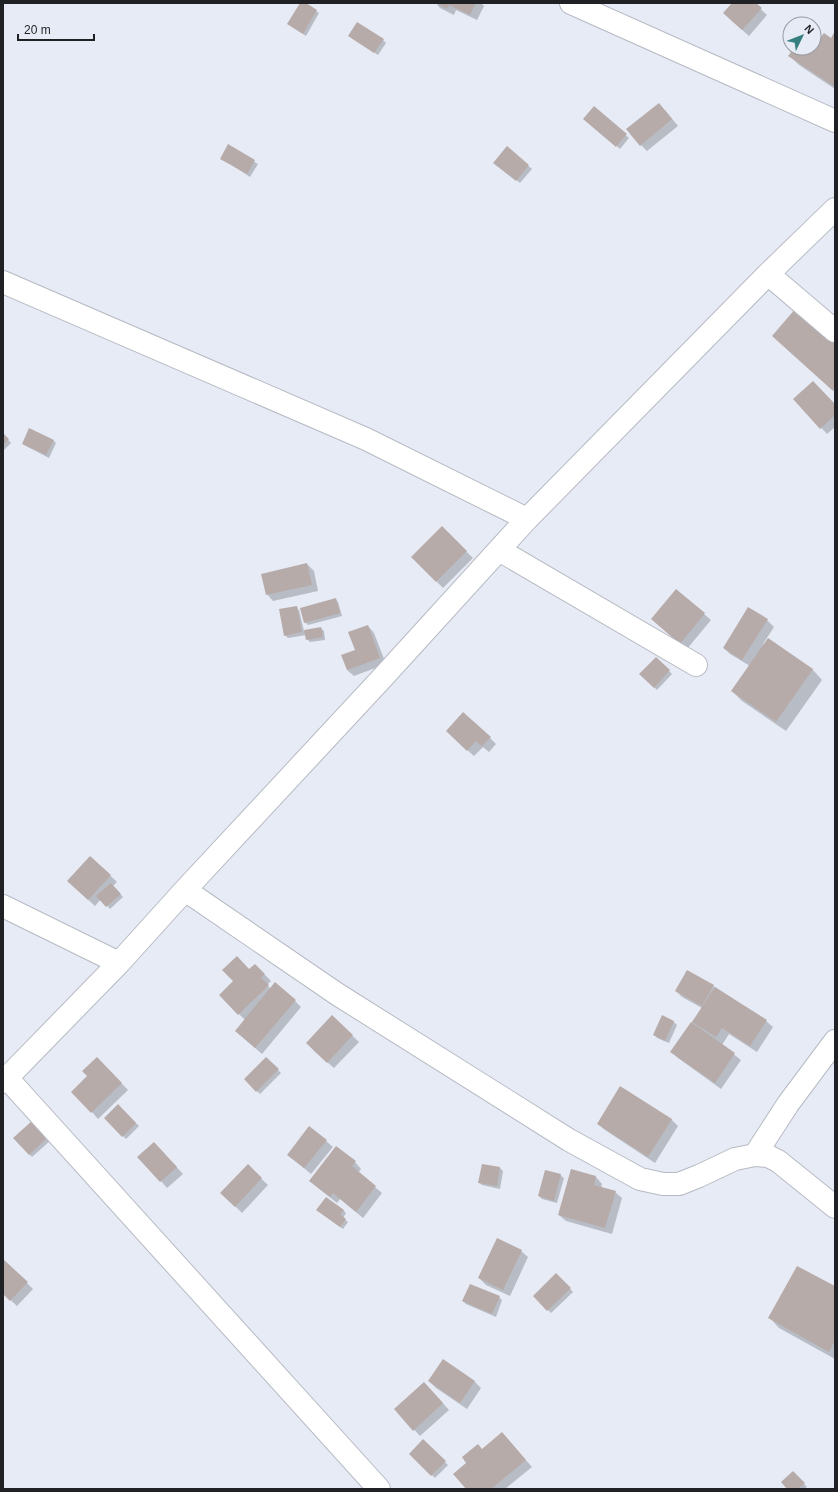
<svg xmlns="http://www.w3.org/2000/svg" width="838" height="1492" font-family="Arial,sans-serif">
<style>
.shadow{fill:#0003}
.building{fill:#b7aba9}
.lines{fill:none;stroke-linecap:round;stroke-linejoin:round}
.minor-casing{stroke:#b6bac3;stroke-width:24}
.minor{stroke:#fff;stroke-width:22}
</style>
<rect width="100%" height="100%" fill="#e7ebf5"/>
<!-- shadow -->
<path class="shadow" d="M301,3H304L319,13L306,36L288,24Z
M436,3H481L484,6L477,20L456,10L454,15L440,8Z
M734,3H754L767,15L749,36L731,20Z
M835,33V89L799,65L790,56L795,48H814V35L820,39H831Z
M353,39L383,40L386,43L378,55Z
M594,108L629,138L620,149L588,121Z
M665,110L678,126L647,151L641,145Z
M229,146L258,164L250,177L221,158Z
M507,148L532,169L520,183L498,165Z
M795,399L835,405V427L827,434Z
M3,434L11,443L3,451Z
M53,440L56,443L49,458L26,446L23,443Z
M442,528L473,558L443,588L412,557Z
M307,564L314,571L318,591L273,601L267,594Z
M676,590L711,620L687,649L652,619Z
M335,599L338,602L342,616L308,625L305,622Z
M296,607L299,610L304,631L321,628L324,631L325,640L310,642L307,639L306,635L288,638L285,635Z
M749,608L767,620L774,627L763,644L764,645L769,639L813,670L822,680L786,731L742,701L732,691L750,666L730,654L724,648Z
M368,626L374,633L386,664L354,676L347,670Z
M656,658L672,674L657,690L641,674Z
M454,738H490L496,744L489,752L483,747L474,756Z
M91,857L117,882L113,886L123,897L110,909L101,899L95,906L68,881Z
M255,965L271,981L267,985L271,989L295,1001L301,1007L262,1054L236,1031L245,1020L220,995Z
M713,986L766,1021L773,1027L757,1052L729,1034L722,1045L741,1060L721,1089L678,1058L672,1052L702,1008L682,997L676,991Z
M332,1016L359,1042L334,1068L313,1050Z
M662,1017L674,1022L677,1025L669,1043L657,1038L654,1034Z
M97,1058L128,1090L98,1119L92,1112L88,1076Z
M266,1058L281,1073L260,1094L245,1079Z
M118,1105L139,1126L126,1139L105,1118Z
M671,1119L678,1126L655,1163L605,1130L598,1124Z
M33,1121L51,1140L32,1157L15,1138Z
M326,1141L333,1147L311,1174L288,1155Z
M160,1149L183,1174L167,1188L161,1181Z
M355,1162L361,1169L358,1173L382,1193L363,1218L340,1199L337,1203L317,1187Z
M483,1165L500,1168L503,1171L500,1189L482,1185L479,1182Z
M248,1166L268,1185L242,1213L222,1193Z
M571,1170L596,1177L602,1184L601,1188L615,1192L622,1198L612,1234L566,1221L559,1215Z
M560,1175L564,1178L557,1203L542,1199L539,1196Z
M343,1210L346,1213L343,1218L348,1222L343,1229L321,1213Z
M521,1251L528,1257L510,1296L486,1285L479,1278Z
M3,1260L33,1289L17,1306L3,1293Z
M556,1274L573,1292L551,1313L534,1296Z
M835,1287V1359L779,1328L770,1318Z
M499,1297L502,1300L496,1317L466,1304L463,1301Z
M443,1360L475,1382L481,1388L467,1409L436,1388L429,1381Z
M430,1389L449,1410L420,1436L395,1409Z
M502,1433L532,1467L505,1489H467Z
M423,1441L448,1465L435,1478L410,1454Z
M793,1472L807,1487L804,1489H788Z"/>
<!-- building -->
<path class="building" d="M300,3H306L317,10L303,34L287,24Z
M436,3H476L470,15L449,5L447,9Z
M732,3H756L762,8L742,30L723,13Z
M357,22L384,39L374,53L348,36Z
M835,31V87L788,56L794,48H814V34L820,38L824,33L831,38Z
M659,103L672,119L640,146L626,129Z
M594,106L627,134L616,147L583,119Z
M228,144L255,160L247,174L220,159Z
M507,146L529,165L516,181L493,163Z
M796,308L835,343V388L833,391L772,336Z
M813,381L835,404V415L820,429L793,399Z
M29,428L54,440L46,455L22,444Z
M3,433L9,439L3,445Z
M442,526L467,551L436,582L411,557Z
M307,563L312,585L266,595L261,574Z
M676,589L705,613L680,644L651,619Z
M336,598L340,613L304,623L300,608Z
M297,606L302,632L284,636L279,609Z
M748,607L768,619L742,660L723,648Z
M368,625L380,658L347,670L341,655L355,650L348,632Z
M321,627L323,637L306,640L304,630Z
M768,638L813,669L776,722L731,691Z
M656,657L670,670L654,688L639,674Z
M463,712L491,737L482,746L476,741L467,751L446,731Z
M90,856L111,875L88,900L67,881Z
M111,883L121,894L106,907L96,896Z
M237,956L249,969L255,964L265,974L261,978L269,985L238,1015L219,995L233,981L222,970Z
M687,970L714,985L702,1006L675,991Z
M275,982L296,1000L255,1048L235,1031Z
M715,987L767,1020L750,1046L722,1028L716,1037L692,1022Z
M332,1015L353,1035L327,1063L306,1043Z
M662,1015L674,1021L665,1041L653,1035Z
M691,1022L735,1053L715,1083L670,1052Z
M97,1057L122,1083L91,1113L71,1092L87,1076L82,1071Z
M266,1057L279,1069L256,1092L244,1079Z
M620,1086L672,1119L648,1157L597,1124Z
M118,1104L136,1123L122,1137L104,1118Z
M33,1120L49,1136L29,1155L13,1138Z
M309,1126L327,1140L304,1168L287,1155Z
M154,1142L177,1167L160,1182L137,1157Z
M336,1146L356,1161L352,1166L376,1186L356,1212L333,1193L330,1197L309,1181Z
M248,1164L262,1178L235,1207L220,1193Z
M482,1164L500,1167L497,1186L478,1183Z
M571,1169L596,1176L594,1185L616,1191L605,1228L558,1215Z
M545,1170L561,1174L554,1201L538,1196Z
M326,1197L344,1210L340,1214L346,1219L340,1227L316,1210Z
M497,1238L522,1250L503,1290L478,1278Z
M3,1259L28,1282L10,1301L3,1294Z
M797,1266L835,1286V1340L829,1352L768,1318Z
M556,1273L571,1288L547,1311L533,1296Z
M470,1284L500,1296L492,1314L462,1301Z
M443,1359L475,1381L460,1403L428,1381Z
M424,1382L443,1403L413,1431L394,1409Z
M502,1432L526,1460L491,1489H466L453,1474L466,1463L462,1457L478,1444L482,1449Z
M423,1439L446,1461L431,1476L409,1454Z
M793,1471L805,1483L798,1489H787L781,1482Z"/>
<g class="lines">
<defs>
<path id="minor" d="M571,3L835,121
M768,274L835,331
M3,282L366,439L527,519
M499,550L696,665
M185,890L337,994L569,1140L640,1179L663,1184H679L699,1176L735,1159L755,1155L768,1156L778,1161L835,1207
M3,906L119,963
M7,1078L379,1489
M3,1082L119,963L185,890L384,676L527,519L768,274L835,209
M755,1155L788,1104L835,1041"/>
</defs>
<!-- minor casing -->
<use href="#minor" class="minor-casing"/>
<!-- minor -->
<use href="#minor" class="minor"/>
</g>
<!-- border -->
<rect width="838" height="1492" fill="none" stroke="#1f2124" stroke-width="8"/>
<!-- north arrow -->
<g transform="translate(802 36) rotate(47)"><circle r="19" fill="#e7ebf5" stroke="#979aa1"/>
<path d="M0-3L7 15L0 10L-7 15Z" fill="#367f81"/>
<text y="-6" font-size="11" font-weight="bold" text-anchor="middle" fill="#1f2124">N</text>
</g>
<!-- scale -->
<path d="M18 34v6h76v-6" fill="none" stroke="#1f2124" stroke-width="2"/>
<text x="24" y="34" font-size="12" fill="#1f2124" stroke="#e7ebf5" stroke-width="3" paint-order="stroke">20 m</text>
</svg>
